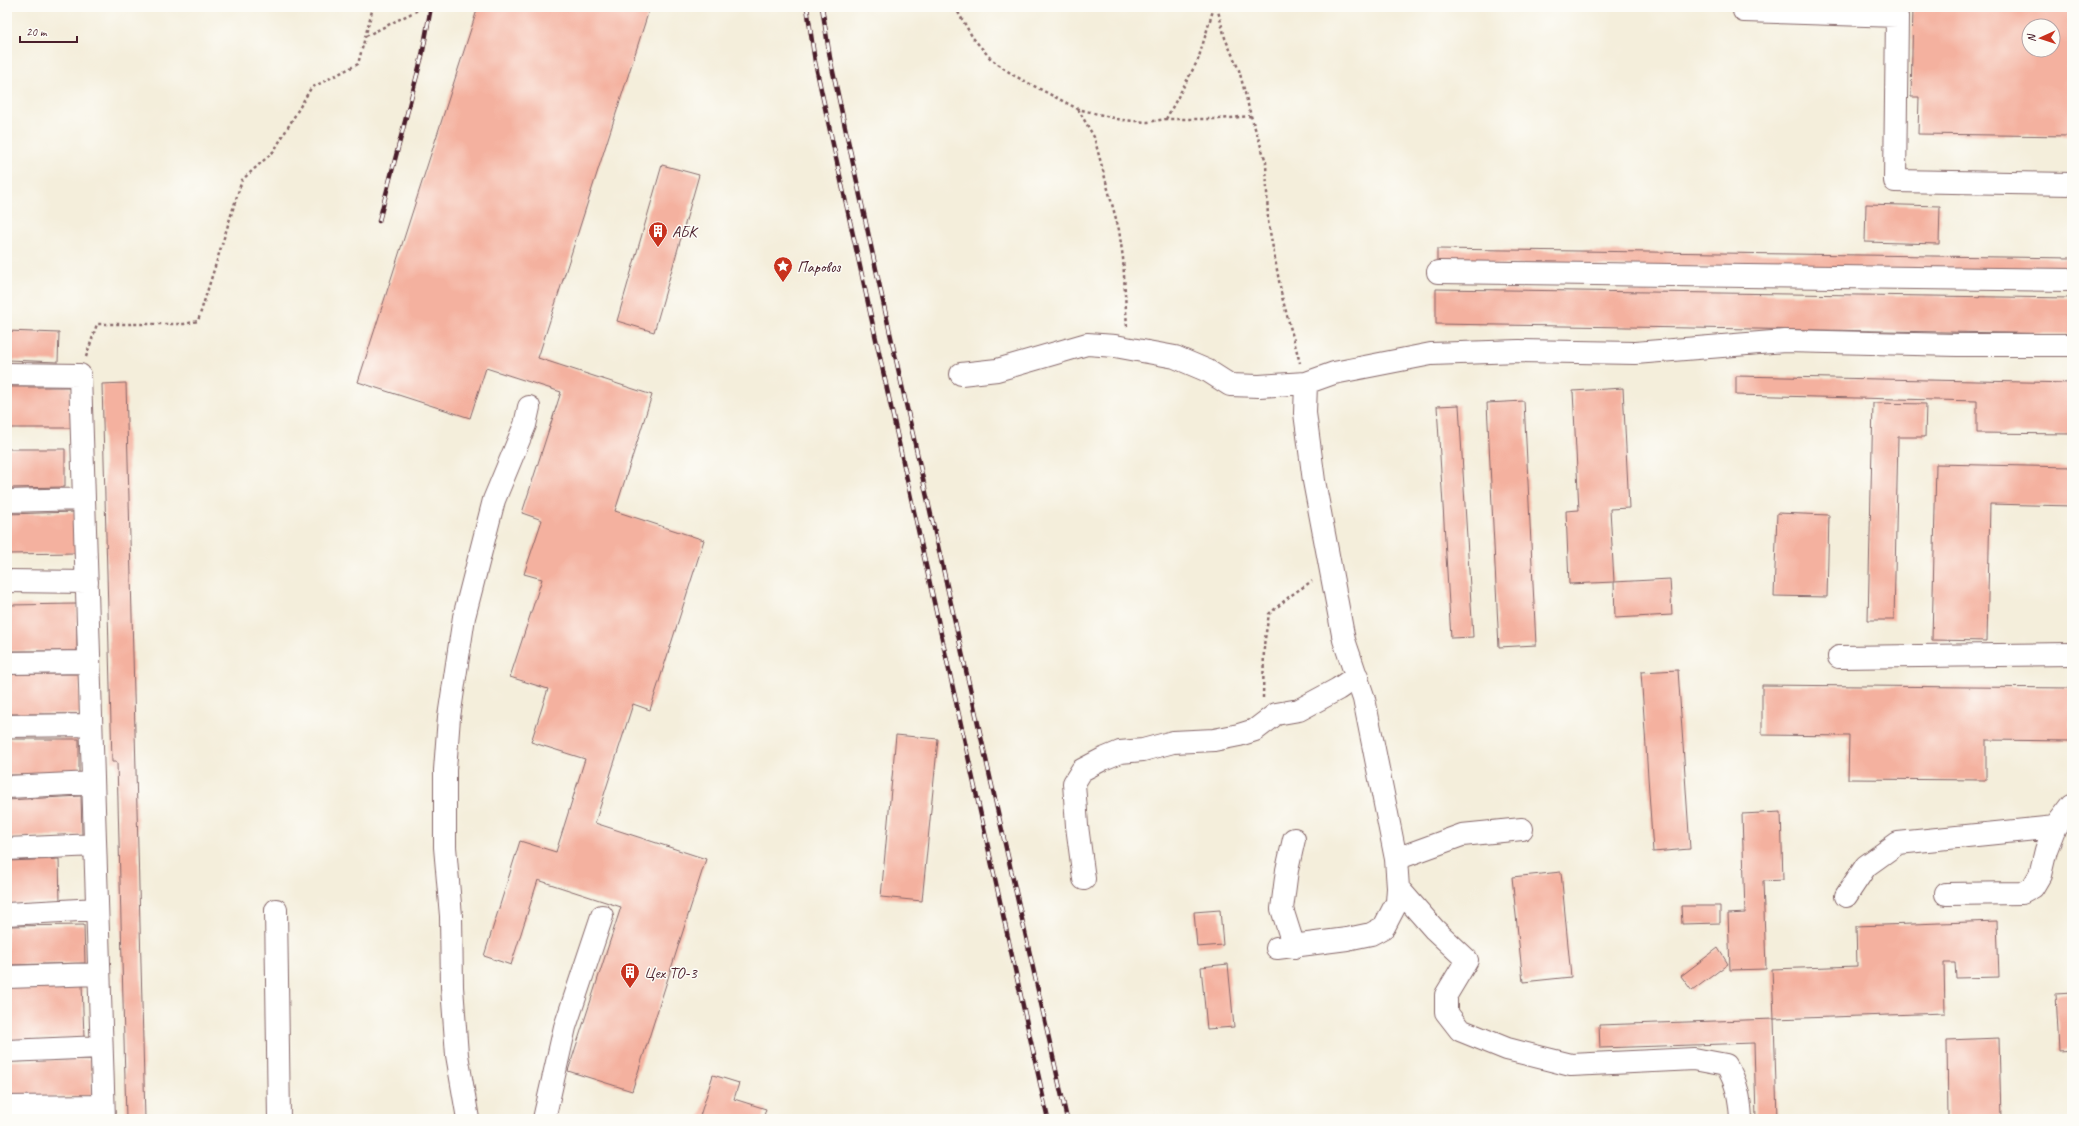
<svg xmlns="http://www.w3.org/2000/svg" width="2079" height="1126" font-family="Caveat,sans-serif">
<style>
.building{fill:#f4b19f;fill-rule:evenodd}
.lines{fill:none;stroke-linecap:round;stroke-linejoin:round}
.minor-casing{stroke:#866769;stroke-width:24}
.path{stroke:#866769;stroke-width:2.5;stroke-dasharray:3 3;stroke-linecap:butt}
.minor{stroke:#fff;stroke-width:22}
.rail-casing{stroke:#4a1f2b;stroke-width:4.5}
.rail{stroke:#fdfcf7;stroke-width:3;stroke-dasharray:9;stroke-linecap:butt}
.labels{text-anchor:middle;stroke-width:3;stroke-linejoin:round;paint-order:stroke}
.poi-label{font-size:16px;fill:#4a1f2b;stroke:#fdfcf7;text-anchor:start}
</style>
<rect width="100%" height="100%" fill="#fdfcf7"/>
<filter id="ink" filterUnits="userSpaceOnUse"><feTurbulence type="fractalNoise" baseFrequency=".025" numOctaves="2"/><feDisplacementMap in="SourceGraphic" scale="8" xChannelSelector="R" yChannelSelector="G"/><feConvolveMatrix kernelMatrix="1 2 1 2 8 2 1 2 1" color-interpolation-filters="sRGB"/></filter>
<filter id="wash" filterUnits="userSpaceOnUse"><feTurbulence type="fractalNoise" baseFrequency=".012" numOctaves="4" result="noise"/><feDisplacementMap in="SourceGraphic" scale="16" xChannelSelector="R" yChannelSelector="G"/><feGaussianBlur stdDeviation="0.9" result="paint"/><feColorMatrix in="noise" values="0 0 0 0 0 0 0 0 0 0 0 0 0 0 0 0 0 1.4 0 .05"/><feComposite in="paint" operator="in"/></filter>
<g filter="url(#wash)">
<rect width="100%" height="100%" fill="#f4eedb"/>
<g id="blocks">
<!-- building -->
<path class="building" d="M478,7H650L538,358L652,395L615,511L704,540L650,710L633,704L595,823L706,859L632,1091L568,1071L621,907L538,880L511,965L484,956L520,841L556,852L585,759L531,742L548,689L510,677L542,579L524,574L542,520L522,513L561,392L486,368L470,418L358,382Z
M1913,7H2072V136L1918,134L1919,97H1911ZM2029,26H2053V50H2029Z
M662,165L699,175L654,332L617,321Z
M1866,204L1940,206L1939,244L1865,242Z
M1437,249L2072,258V272L1437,264Z
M1436,289L2072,298V334L1436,324Z
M7,331L59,333L58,362L7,360Z
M1736,376L2072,383V434L1977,433V401L1736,395Z
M126,383L145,1119H126L117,762H112L102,384Z
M7,387H71V428H7Z
M1623,388L1629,508L1610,509L1614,582L1670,579L1672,615L1615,618L1614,582L1569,584L1566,511L1579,510L1573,391Z
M1524,401L1536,645L1499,647L1487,403Z
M1873,403L1926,404L1925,437H1898L1894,620H1868Z
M1459,405L1473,637L1451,638L1437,406Z
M7,449H65V487L7,488Z
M1936,464L2072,467V506L1990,504L1987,641L1932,640Z
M75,512L76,553L7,554V514Z
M1777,513L1829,515L1827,597L1774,596Z
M77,604V651H7V605Z
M1678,670L1690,849L1653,852L1641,672Z
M7,674H80V714H7Z
M1762,685L2071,688V741L1986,740V780L1848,779L1849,736L1762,735Z
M896,735L938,739L922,901L881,897Z
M7,739H79V775H7Z
M81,796L82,835L7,838V800Z
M1781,812L1783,880L1763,881L1766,969L1730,970L1728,914L1745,913L1742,814Z
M59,859L60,902L7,904V861Z
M1561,872L1571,977L1523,982L1512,877Z
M1681,906H1720V923L1682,924Z
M1220,910L1223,945L1197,947L1194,912Z
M1997,921L1999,977L1956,978L1955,963H1944L1945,1013L1774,1019L1772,969L1857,966L1856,926Z
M84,925L85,963L7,965V926Z
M1718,948L1728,964L1692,991L1681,976Z
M1228,964L1234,1027L1207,1029L1201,967Z
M82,984L84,1037L7,1040V987Z
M2072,993V1050L2059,1051L2056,994Z
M1774,1019L1777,1119H1756L1754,1043L1600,1048L1599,1025Z
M1999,1038L2001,1119H1948L1947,1040Z
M91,1059L92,1096L7,1098V1061Z
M713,1075L739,1083L734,1099L766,1109L763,1119H699Z"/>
</g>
</g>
<g filter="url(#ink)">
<use href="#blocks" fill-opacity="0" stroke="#866769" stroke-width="1"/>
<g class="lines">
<defs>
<path id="minor" d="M1744,11L1897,16L1895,181L2072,184
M1438,272L2072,280
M7,374L80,375L104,1119
M961,374L997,370L1087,344L1115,346L1175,357L1208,371L1230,385L1259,386L1306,383L1334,373L1431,354L1519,351L1635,353L1785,341L1957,345H2072
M7,501L84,499
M7,581L87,582
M1839,657L2072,654
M7,663L89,662
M7,726L91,725
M7,787L93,783
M7,849L95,845
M1396,859L1462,835L1522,829
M1084,879L1077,826L1074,783L1082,770L1103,759L1120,752L1143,750L1173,742L1214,740L1239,735L1255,730L1276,714L1299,710L1338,689L1357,676
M1398,888L1434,929L1467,960L1446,995V1012L1460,1030L1507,1049L1571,1065L1694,1059L1726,1065C1737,1082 1740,1099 1741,1119
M1946,894L2022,893L2033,887L2040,875L2046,850L2055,827L2072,805
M1846,896L1866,866L1898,843L2055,827
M276,910L279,1119
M7,914L97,909
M1294,947L1282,909L1287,870L1294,839
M1277,948L1347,939L1371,934L1384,927L1397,902L1398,888L1396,859L1364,699L1344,640L1314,481L1305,413L1306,383
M7,977L99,974
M7,1051L101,1047
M7,1107L103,1106
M468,1119L457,1055L452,987L451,916L445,847V770L449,717L464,617L494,500L525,425L529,407
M544,1119L565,1027L602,916"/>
</defs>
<!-- minor casing -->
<use href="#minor" class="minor-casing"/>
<!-- path -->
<path class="path" d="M955,7L973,38L991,59L1013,75L1078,109L1122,120L1148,122L1166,119H1219L1251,116
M1217,7L1225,38L1239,70L1251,116L1266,162L1268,221L1282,297L1300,363
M366,36L424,7
M1078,109L1094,137L1119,230L1123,258L1127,328
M1166,119L1198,60L1214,7
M86,357L97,324H184L198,321L242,180L274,151L311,88L358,64L373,7
M1263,698L1264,645L1269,614L1290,596L1312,581"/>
<!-- minor -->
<use href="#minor" class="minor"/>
<defs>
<path id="rail" d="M807,7L815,62L827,117L1048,1119
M822,7L830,58L886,315L1067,1119
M379,221L422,56L431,7"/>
</defs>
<!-- rail casing -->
<use href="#rail" class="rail-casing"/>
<!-- rail -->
<use href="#rail" class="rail"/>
</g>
</g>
<!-- icons -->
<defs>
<symbol id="building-pin" viewBox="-11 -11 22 30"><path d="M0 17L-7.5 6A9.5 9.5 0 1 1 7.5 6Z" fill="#c8321e" stroke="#fdfcf7"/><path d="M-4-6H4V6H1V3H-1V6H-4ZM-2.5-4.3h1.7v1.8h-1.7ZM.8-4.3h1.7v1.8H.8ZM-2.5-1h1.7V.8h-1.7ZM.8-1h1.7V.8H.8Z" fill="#fff"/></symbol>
<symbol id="sight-pin" viewBox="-11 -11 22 30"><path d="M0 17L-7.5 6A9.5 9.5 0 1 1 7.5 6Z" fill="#c8321e" stroke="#fdfcf7"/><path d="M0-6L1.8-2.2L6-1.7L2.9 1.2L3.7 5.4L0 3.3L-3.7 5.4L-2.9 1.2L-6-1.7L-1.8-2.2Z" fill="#fff"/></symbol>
</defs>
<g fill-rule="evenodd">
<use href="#building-pin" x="647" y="220" width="22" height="30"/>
<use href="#sight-pin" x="772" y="255" width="22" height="30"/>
<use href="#building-pin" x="619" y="961" width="22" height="30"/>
</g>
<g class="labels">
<!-- poi labels -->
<g class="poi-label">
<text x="672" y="237">АБК</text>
<text x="797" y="272">Паровоз</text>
<text x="644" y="978">Цех ТО-3</text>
</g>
</g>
<!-- margin -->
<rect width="2079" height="1126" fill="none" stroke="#fdfcf7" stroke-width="24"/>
<!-- north arrow -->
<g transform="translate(2041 38) rotate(267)"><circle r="19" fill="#fdfcf7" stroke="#b5a4a5"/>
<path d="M0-3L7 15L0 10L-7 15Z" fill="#c8321e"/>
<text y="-6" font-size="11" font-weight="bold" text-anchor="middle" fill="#4a1f2b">N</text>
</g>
<!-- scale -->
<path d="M20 36v6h57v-6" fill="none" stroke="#4a1f2b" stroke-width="2"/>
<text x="26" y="36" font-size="12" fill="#4a1f2b" stroke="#fdfcf7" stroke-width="3" paint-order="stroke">20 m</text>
</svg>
